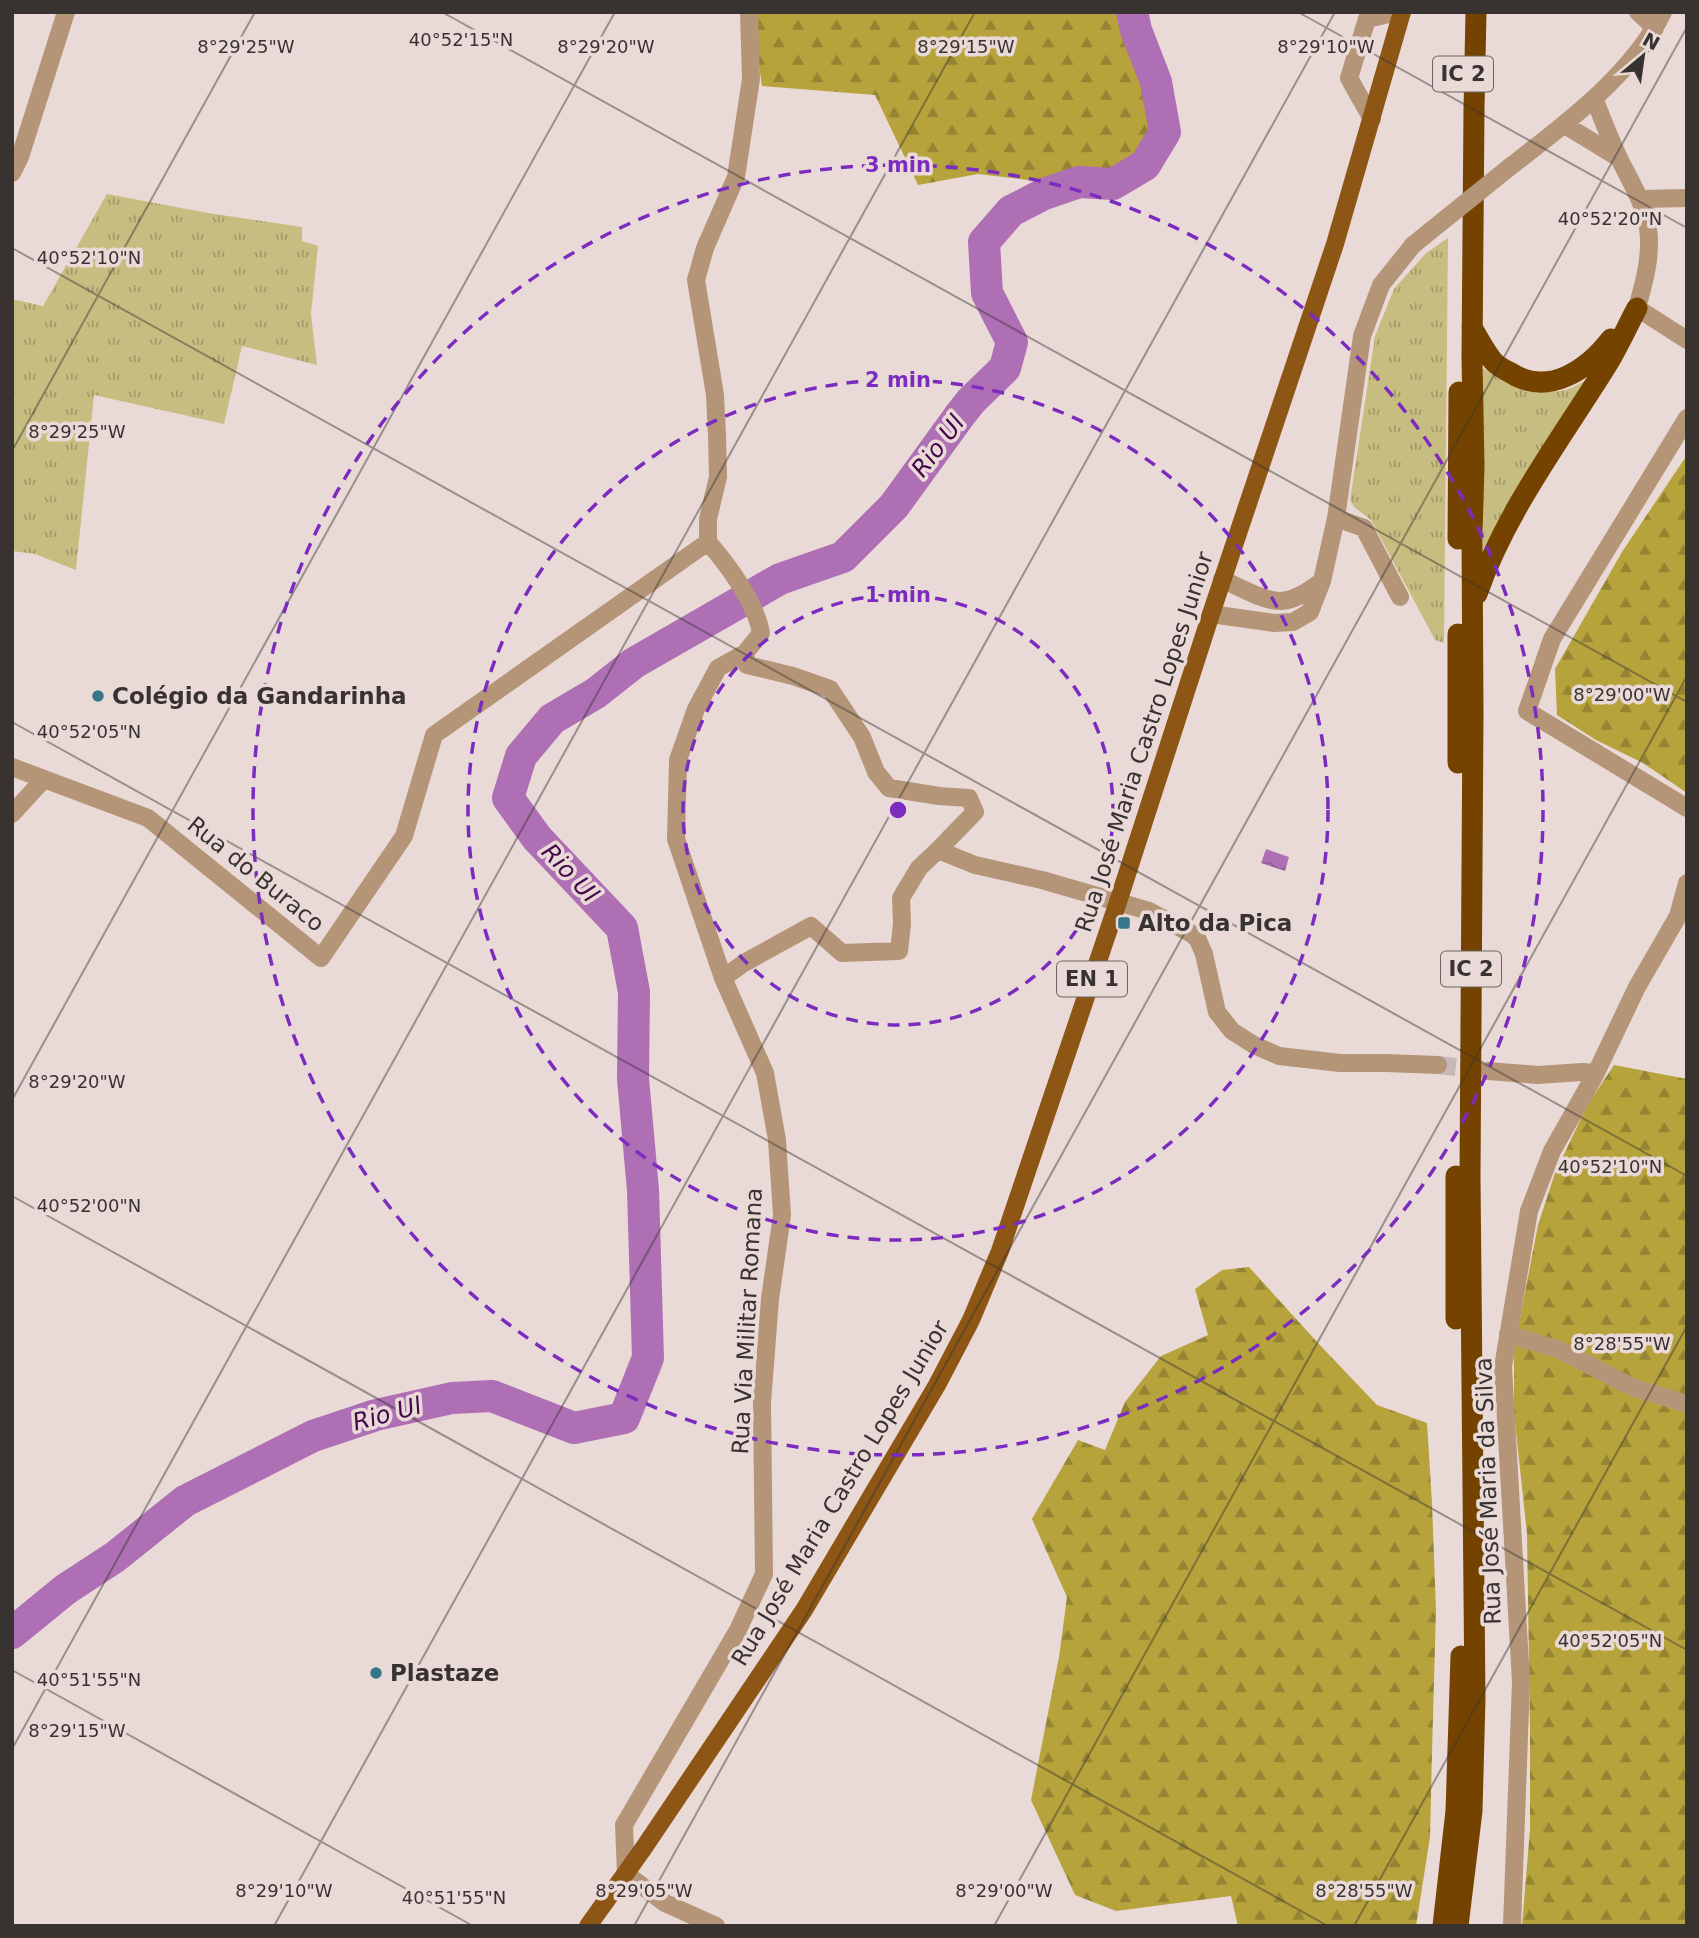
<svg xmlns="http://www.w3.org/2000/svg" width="1699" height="1938" font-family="'DejaVu Sans',sans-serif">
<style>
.grass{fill:url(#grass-tufts)}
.forest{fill:url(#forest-firs)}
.water{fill:url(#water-waves)}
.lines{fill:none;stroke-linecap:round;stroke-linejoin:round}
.river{stroke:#ae6fb5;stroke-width:32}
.minor-tunnel{stroke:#c6b8b6;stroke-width:18;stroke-dasharray:18 9;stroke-linecap:butt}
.minor{stroke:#b49578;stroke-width:18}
.major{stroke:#8d5614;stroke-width:18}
.highway{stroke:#754300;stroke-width:21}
.minor-bridge{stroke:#b49578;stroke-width:18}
.ticks{fill:none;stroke:#383231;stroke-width:2;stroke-opacity:0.45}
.ring{fill:none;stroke:#7b2cbf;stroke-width:3.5;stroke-dasharray:12 9}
.poi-dot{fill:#36768a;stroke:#eadad7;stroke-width:2.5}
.labels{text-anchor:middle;stroke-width:7;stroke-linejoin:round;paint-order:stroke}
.shield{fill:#eadad7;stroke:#6d6463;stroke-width:2}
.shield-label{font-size:21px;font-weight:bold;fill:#383231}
.poi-label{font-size:23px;font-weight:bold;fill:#383231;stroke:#eadad7;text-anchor:start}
.street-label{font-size:23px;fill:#383231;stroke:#eadad7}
.water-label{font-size:24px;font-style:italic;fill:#44074b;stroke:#eadad7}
.ticks-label{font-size:18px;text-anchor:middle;fill:#383231;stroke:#eadad7;stroke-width:7;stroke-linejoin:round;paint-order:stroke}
.centre{fill:#7b2cbf;stroke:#eadad7;stroke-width:3.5}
.ring-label{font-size:21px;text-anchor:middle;font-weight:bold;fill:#7b2cbf;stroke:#eadad7;stroke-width:7;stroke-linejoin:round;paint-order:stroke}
</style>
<defs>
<pattern id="grass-tufts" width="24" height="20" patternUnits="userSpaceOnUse" patternTransform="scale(1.75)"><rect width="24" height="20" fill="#c8bd81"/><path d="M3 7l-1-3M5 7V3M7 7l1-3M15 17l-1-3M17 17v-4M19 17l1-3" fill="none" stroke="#a39a6a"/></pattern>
<pattern id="forest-firs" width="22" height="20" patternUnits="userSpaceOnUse" patternTransform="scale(1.75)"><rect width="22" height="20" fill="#b6a33c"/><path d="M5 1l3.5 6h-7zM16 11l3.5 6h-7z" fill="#958533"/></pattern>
<pattern id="water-waves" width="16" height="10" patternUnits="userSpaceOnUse" patternTransform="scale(1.75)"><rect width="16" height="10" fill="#ae6fb5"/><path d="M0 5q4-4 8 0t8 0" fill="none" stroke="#8f5c94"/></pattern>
</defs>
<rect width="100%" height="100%" fill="#eadad7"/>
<!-- grass -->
<path class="grass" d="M107,194L208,213L302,227V241L318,246L311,314L317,365L242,346L224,424L94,395L76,570L35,554L12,551V299L43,306Z
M1448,238L1444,643L1435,640L1371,520L1354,507L1350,500L1375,336L1394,289L1426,253Z
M1483,368C1504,381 1535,393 1560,391C1569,390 1578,384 1587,380L1483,550Z"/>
<!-- forest -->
<path class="forest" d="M755,12H1124L1153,101L1159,131L1145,153L1123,172L1106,178L1067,177L1036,181L978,174L918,185L875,95L762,86L757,51Z
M1687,455V793L1643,763L1596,740L1557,715L1555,669L1622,552Z
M1614,1065L1687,1079V1926H1522L1530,1829V1728L1527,1534L1514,1413V1349L1538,1225L1555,1173L1588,1104Z
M1249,1267L1317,1342L1377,1405L1427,1423L1432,1503L1436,1610L1432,1753L1430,1837L1416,1926H1238L1231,1896L1116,1911L1075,1895L1031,1800L1059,1657L1067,1597L1032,1519L1078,1440L1105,1450L1125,1402L1161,1356L1208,1335L1195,1289L1222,1270Z"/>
<!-- water -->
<path class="water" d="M1266,849L1289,857L1285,871L1261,863Z"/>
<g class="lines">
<!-- river -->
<path class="river" d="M12,1633L66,1589L115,1557L185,1501L313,1436L376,1415L452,1398L492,1396L574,1428L624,1418L648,1358L643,1190L633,1079L634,992L622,928L537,838L508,798L521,756L552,719L596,693L634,663L780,579L843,557L894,506L960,415L971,401L1005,368L1012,342L987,293L984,242L1011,211L1044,194L1079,182L1113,184L1145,165L1165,132L1156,82L1136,30L1132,12"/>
<!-- minor-tunnel -->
<path class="minor-tunnel" d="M1438,1065L1484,1070"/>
<!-- minor -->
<path class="minor" d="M1638,12L1655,28
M1594,98C1602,118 1610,139 1619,158C1630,181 1644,202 1648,228C1652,255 1644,283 1637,308L1687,340
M1372,119L1349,78L1367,19L1398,12
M1565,125L1619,158
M1511,166C1564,125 1633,74 1663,12
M12,173L20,157L66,12
M1641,199L1687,198
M1687,418L1552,639L1527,711L1687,808
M1336,518L1364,528L1400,597
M1222,579C1237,586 1265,602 1281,601C1296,600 1310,590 1322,581
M1211,614L1274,623L1293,622L1310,612L1322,581L1336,518L1362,336L1381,285L1413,245
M745,653L747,665L793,676L830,689L862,737L876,772L889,788L939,796L969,798L975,812L938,850L975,865L1042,880L1149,911L1192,934L1198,940L1204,954L1217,1012L1232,1031L1254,1045L1279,1056L1340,1063H1386L1438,1065
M12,767L148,818L321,958L404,836L434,735L708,542
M12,814L43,780
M723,978L744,963L811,926L842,953L899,951L902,924L901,898L919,868L938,850
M1488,1071L1538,1075L1582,1072L1596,1073
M1508,1334L1560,1350L1632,1387L1687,1404
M716,1926L665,1903L626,1874L624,1825L738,1630L764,1574L762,1403L770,1299L782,1215L777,1140L765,1073L723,978L676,839L678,760L696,709L718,668L745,653L761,633C756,603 728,565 708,542V519L718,477L717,435L715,395L696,280L705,248L736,177L751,79L749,12
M1512,1926L1521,1682L1503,1367L1529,1211L1552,1151L1596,1073L1637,987L1678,916L1687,883"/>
<!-- major -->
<path class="major" d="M588,1926L643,1849L804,1610L937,1385L971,1320L1000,1251L1118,902L1211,614L1335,244L1402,12"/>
<!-- highway -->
<path class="highway" d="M1472,328C1479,339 1485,351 1493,361C1497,366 1505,370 1511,373C1549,397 1588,369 1611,339
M1458,539L1459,392
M1477,594C1506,511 1561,439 1607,365C1618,347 1627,327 1637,308
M1458,634V763
M1456,1176V1319
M1443,1926L1456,1811L1461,1656
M1458,1926L1472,1811L1475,1698L1470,1177L1473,713L1472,534L1474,466L1472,358L1474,109L1476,12"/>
<!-- minor-bridge -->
<path class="minor-bridge" d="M1413,245L1511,166"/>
</g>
<!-- ticks -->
<path class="ticks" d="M442,12L1687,702M1298,12L1687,228M12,248L1687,1176M12,451L255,12M12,722L1687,1650M12,1100L615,12M12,1196L1328,1926M12,1670L473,1926M12,1749L975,12M274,1926L1335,12M634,1926L1687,27M994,1926L1687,676M1354,1926L1687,1326"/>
<!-- distance rings -->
<g class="ring">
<circle cx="898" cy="810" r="215"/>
<circle cx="898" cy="810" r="430"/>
<circle cx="898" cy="810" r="645"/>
</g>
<!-- markers -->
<g class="poi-dot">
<circle cx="98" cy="696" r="7"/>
<rect x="1117" y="916" width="14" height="14" rx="3.5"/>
<circle cx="376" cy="1673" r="7"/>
</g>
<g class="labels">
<!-- shield labels -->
<g class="shield">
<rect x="1433" y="56.5" width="60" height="35" rx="5"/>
<rect x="1441" y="951.5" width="60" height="35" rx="5"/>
<rect x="1057" y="961.5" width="70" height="35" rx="5"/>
</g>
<g class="shield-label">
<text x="1463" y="81">IC 2</text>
<text x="1471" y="976">IC 2</text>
<text x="1092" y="986">EN 1</text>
</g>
<!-- poi labels -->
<g class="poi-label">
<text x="112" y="704">Colégio da Gandarinha</text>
<text x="1138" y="931">Alto da Pica</text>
<text x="390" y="1681">Plastaze</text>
</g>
<!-- street labels -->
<g class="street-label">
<text transform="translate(1144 742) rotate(-72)" y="8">Rua José Maria Castro Lopes Junior</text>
<text transform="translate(256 874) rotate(39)" y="8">Rua do Buraco</text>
<text transform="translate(747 1321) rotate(-87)" y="8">Rua Via Militar Romana</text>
<text transform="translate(1488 1491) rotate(-92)" y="8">Rua José Maria da Silva</text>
<text transform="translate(840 1493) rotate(-59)" y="8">Rua José Maria Castro Lopes Junior</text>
</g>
<!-- water labels -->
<g class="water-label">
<text transform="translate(938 446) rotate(-53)" y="8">Rio Ul</text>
<text transform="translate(570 873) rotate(47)" y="8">Rio Ul</text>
<text transform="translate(387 1414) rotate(-15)" y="8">Rio Ul</text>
</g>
</g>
<g class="ticks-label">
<text x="461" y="46">40°52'15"N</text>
<text x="246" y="53">8°29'25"W</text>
<text x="606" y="53">8°29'20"W</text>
<text x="966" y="53">8°29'15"W</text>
<text x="1326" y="53">8°29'10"W</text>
<text x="1610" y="225">40°52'20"N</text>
<text x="89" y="264">40°52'10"N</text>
<text x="77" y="438">8°29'25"W</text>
<text x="1622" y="701">8°29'00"W</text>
<text x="89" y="738">40°52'05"N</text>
<text x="77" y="1088">8°29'20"W</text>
<text x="1610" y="1173">40°52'10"N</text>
<text x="89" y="1212">40°52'00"N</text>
<text x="1622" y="1350">8°28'55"W</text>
<text x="1610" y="1647">40°52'05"N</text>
<text x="89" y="1686">40°51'55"N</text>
<text x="77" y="1737">8°29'15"W</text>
<text x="284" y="1897">8°29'10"W</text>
<text x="644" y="1897">8°29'05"W</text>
<text x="1004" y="1897">8°29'00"W</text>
<text x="1364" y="1897">8°28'55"W</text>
<text x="454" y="1904">40°51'55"N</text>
</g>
<circle cx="898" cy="810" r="10" class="centre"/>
<g class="ring-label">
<text x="898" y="172">3 min</text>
<text x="898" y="387">2 min</text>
<text x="898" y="602">1 min</text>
</g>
<!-- border -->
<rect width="1699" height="1938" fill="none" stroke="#383231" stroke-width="28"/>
<!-- north arrow -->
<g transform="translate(1643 56) rotate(29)" stroke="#eadad7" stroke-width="5" paint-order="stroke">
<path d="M0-5L12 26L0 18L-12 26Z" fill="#383231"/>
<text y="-10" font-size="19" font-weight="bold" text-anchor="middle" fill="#383231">N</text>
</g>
</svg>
